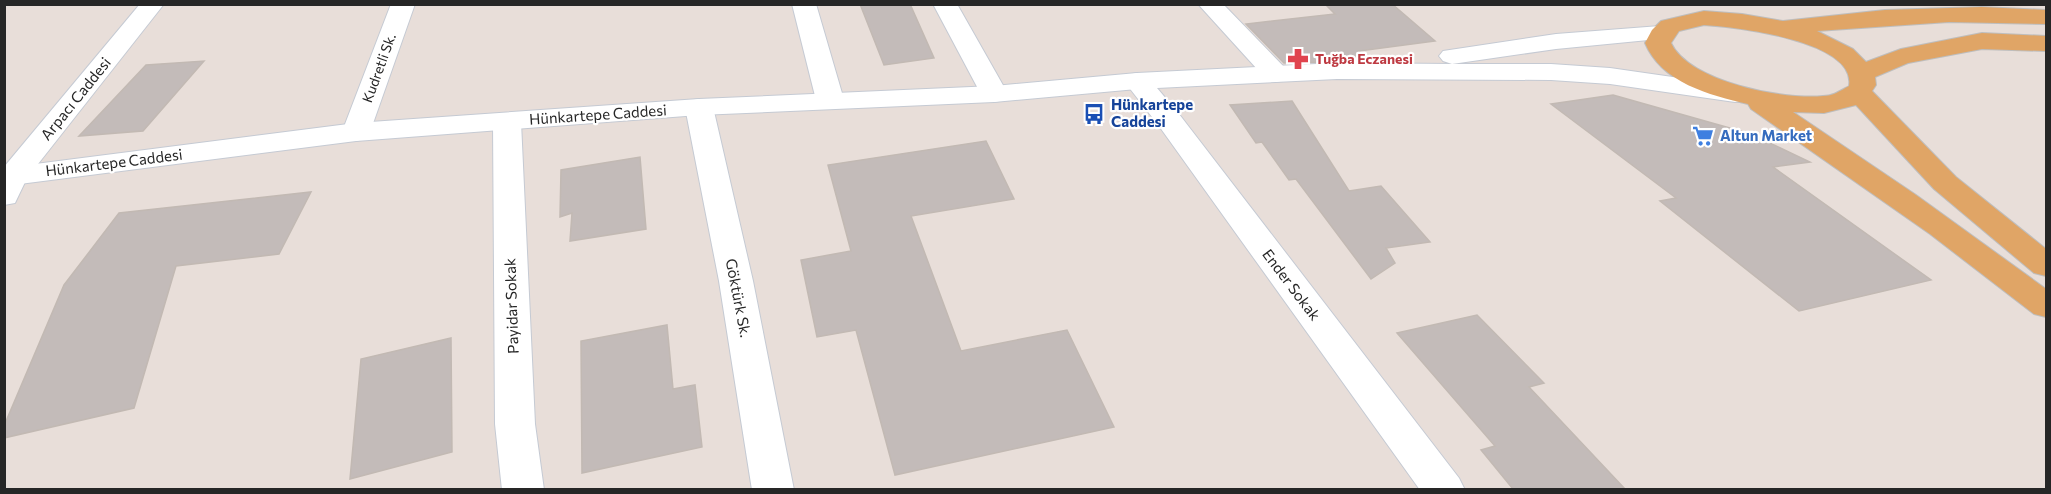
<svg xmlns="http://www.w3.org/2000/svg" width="2051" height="494" font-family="Commissioner,sans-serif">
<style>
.building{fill:#c3bbb9;stroke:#c2b9b3;stroke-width:1.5}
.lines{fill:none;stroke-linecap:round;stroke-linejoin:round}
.street-casing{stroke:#c5cad3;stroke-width:2}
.secondary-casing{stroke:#c5cad3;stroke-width:2}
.primary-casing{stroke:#bebebe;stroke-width:2}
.street{fill:#fff;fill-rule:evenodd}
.secondary{fill:#fff;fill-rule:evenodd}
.primary{fill:#e0a566;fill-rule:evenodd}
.labels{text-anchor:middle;stroke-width:4.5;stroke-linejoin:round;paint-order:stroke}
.far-health-label{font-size:14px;font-weight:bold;fill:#be3a42;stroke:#fff;text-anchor:start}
.far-street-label{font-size:14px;fill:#262626;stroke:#fff}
.street-label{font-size:15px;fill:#262626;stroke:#fff}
.transit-label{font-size:15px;font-weight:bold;fill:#164399;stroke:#fff;text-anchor:start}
.shop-label{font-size:15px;font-weight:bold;fill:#366cbe;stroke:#fff;text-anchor:start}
</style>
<rect width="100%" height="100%" fill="#e8ded9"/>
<!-- building -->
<path class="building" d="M860,4H910L934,58L884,65Z
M1325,4H1392L1435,41L1359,51L1370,61L1284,63L1246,24L1335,14Z
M204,61L143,131L79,136L146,65Z
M1613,95L1751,134L1810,162L1773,167L1931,280L1799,311L1660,201L1676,198L1551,104Z
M1292,101L1349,191L1381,186L1430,242L1386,248L1395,263L1371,279L1296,179L1289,180L1262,142L1256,143L1230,105Z
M986,141L1014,199L911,216L961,351L1067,330L1114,427L895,475L856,330L817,337L801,260L851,251L828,165Z
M640,157L646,229L570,241L572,213L560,217L561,170Z
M311,192L279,254L176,266L134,408L4,438V426L64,285L119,213Z
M1477,315L1544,383L1529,387L1625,489H1513L1481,450L1495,446L1397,333Z
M667,325L673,389L695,385L702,447L582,473L581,341Z
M451,338L452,452L350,479L361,359Z"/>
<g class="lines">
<defs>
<path id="street" d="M140,4H164L27,178L15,203L4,205V167Z
M391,4H415L370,132L366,138L356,141L346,138L342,132Z
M792,4H816L844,100L840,106L830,108L820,106L816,100Z
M933,4H957L1008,94L1004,100L994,102L984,100Z
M1198,4H1223L1285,68L1289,74L1285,80L1276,82L1267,80Z
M1137,73L1146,75L1179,114L1459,478L1465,490H1420L1159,126L1124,81L1128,75Z
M699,99L709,101L713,107L753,281L794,490H752L719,281L685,107L689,101Z
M507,114L517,116L521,122L535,424L544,490H502L495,424L493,122L497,116Z"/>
<path id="secondary" d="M1660,26L1669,28L1672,33L1669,38L1556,49L1452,64H1551L1610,68L1735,86L1745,88L1749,94L1745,100L1735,102L1610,84L1551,80L1337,79L1137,89L994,102L699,115L356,141L4,186V168L356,123L699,99L994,86L1137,73L1337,63L1452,64L1443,61L1439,56L1443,51L1556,34Z"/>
<path id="primary" d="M1982,7L2046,10V24L1949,22L1817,31L1853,49L1866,62L1901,49L1982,33L2046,36V51L1982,49L1908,63L1875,77L1876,85L1872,91L1956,177L2046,249V276L2034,273L1934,189L1856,105L1824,113L1793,112L1916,195L2046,289V317L2034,314L1930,234L1751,109L1748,104C1709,95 1662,83 1645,43L1652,30L1661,21L1704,11L1742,14L1783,21L1885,10ZM1704,25C1733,27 1857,40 1849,86C1840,91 1833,96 1823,96C1784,100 1689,82 1671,43L1679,31Z"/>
</defs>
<!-- street casing -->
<use href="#street" class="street-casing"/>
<!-- secondary casing -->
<use href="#secondary" class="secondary-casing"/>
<!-- primary casing -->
<use href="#primary" class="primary-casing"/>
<!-- street -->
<use href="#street" class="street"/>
<!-- secondary -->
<use href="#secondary" class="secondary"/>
<!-- primary -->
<use href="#primary" class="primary"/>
</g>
<!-- icons -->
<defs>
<symbol id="pharmacy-bare" viewBox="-9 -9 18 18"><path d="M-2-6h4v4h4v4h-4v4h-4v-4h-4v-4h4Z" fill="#e0444e" stroke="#fff" stroke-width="2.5" paint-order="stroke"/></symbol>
<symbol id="bus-bare" viewBox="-9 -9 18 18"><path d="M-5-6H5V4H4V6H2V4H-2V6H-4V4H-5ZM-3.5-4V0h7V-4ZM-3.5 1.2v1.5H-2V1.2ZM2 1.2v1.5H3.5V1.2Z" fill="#1a4fb4" stroke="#fff" stroke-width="2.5" paint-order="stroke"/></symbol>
<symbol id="supermarket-bare" viewBox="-9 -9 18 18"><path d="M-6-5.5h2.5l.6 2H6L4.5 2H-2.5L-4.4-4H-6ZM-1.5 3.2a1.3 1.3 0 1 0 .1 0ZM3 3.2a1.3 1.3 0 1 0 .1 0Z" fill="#3f7fe0" stroke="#fff" stroke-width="2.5" paint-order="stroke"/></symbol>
</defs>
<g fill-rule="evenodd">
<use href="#pharmacy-bare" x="1283" y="44" width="30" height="30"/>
<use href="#bus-bare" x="1079" y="99" width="30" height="30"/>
<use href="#supermarket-bare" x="1688" y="121" width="30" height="30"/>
</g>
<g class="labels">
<!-- far-health labels -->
<g class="far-health-label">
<text x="1315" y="64">Tuğba Eczanesi</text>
</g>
<!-- far-street labels -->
<g class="far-street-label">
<text transform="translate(379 68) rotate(-70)" y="5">Kudretli Sk.</text>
</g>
<!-- street labels -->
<g class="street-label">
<text transform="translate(76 99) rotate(-51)" y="5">Arpacı Caddesi</text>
<text transform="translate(598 115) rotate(-4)" y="5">Hünkartepe Caddesi</text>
<text transform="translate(114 163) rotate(-7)" y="5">Hünkartepe Caddesi</text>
<text transform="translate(1291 285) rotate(53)" y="5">Ender Sokak</text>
<text transform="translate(738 298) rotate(79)" y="5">Göktürk Sk.</text>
<text transform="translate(512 306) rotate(-92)" y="5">Payidar Sokak</text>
</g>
<!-- transit labels -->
<g class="transit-label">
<text x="1111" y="110">Hünkartepe<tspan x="1111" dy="17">Caddesi</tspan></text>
</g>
<!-- shop labels -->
<g class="shop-label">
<text x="1720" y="141">Altun Market</text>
</g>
</g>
<!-- border -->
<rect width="2051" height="494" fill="none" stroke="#262626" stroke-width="12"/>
</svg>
